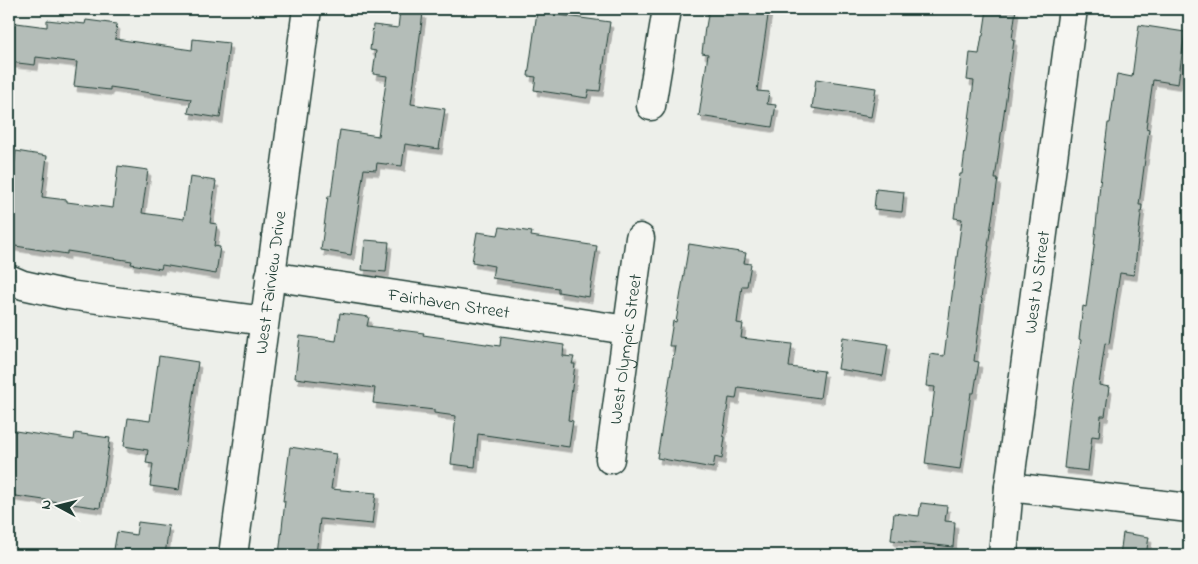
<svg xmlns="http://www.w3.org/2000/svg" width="1198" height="564" font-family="'Indie Flower',sans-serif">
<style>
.building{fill:#b4bdb8;stroke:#1f3d34;filter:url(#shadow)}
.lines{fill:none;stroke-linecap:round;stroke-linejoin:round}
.minor-casing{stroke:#1f3d34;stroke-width:31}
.minor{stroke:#f6f6f2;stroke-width:28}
.labels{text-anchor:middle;stroke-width:5;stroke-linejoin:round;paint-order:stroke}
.street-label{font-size:18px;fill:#1f3d34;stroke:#f6f6f2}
</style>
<defs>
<filter id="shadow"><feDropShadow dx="3" dy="5.5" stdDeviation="0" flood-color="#0004"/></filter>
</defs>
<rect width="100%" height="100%" fill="#edefea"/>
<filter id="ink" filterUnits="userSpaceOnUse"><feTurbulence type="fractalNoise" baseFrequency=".02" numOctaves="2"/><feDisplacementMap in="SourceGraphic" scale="10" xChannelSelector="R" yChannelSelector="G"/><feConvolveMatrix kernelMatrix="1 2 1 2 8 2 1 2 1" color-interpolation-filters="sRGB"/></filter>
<g filter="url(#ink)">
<!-- building -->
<path class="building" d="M709,9H769L757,91L769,92L767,104L776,105L772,127L699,116L708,54L702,53L705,27H706Z
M987,9H1016L1012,39L1014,40L995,179H998L988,246H989L981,298L982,299L974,361L979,362L974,393H971L960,469L925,464L935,387L926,386L930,354L944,356L962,219L954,218L960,174H962L974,81L967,80L970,53L979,54L982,36H983Z
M400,10L423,13L411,104L445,109L439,149L405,144L402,166L377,163L376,170L364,169L351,255L321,250L328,196H331L340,130L378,136L387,76L373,74L376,51L370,50L373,25L398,28Z
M537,12L610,22L600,91L589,90L587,98L534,90L536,77L528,76Z
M47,20L85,24L86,20L117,24L115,39L192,50L193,39L229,43L225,79L220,118L188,113L191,99L110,87V90L74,86L77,62L36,57L35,65L9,62V22L47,27Z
M1139,25L1185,32L1178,84L1153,80L1146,128L1149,129L1139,205H1142L1134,275L1120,273L1109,344L1105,343L1099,385L1109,387L1105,416H1101L1099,437L1092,436L1088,471L1064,468L1069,420L1081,340L1079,339L1083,306L1086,307L1094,247L1100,184L1108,123H1110L1117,74L1132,77Z
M816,79L876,88L871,117L812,108Z
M16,151L47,156L42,197L67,200V202L113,208L118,166L148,170L142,213L184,219L190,177L216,181L210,223L217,224L214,246L220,247L216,274L162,265L161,269L131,264L132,261L67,251V254L9,245V185H12Z
M876,189L904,192L902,212L874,209Z
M500,227L532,232L531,236L597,246L589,297L558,292V288L492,278L494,266L472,262L477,232L498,235Z
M365,240L389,242L386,272L362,270Z
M689,244L746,253L744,263L751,264L747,286H742L737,323L743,324L741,338L792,344L789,367L824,371L820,398L738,387L736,399L729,398L723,436L725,437L722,459L715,457L713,468L657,458L675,346H669L673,321L676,322Z
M340,313L369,317L367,326L424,333L423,335L500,346L501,336L564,345L563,356L574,357L572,364H575L568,420L573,421L569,447L478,434L475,467L451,464L456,416L434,413V410L373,403L375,388L295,378L300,336L336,341Z
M843,337L888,344L883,376L838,369Z
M159,356L198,362L179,490L150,486L153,464L146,463L148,450L124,446L128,418L150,421Z
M9,430L74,440L75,433L110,438L100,508L9,495Z
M290,447L336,454L331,489L376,493L372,524L320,519L316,555H279L285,501H283Z
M921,503L947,506L945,521L955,522L953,547L891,540L894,513L919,516Z
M138,522L169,526L165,555H113L117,532L136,535Z
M1123,533L1149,537L1146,555H1120Z"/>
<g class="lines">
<defs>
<g id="minor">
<path d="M651,106L667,9"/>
<path id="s1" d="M270,276L627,330"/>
<path d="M9,279L23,285L68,295L264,321"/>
<path id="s2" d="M610,459L640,238"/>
<path d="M1009,487L1189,508"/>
<path id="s3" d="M233,555L307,9"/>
<path id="s4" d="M1003,555L1009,487L1073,9"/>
</g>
</defs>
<!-- minor casing -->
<use href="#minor" class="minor-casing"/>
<!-- minor -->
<use href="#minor" class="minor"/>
</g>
</g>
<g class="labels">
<!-- street labels -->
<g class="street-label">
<text dy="6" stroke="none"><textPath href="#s3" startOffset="275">West Fairview Drive</textPath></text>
<text dy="6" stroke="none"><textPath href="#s4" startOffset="275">West N Street</textPath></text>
<text dy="6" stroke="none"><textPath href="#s1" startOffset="181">Fairhaven Street</textPath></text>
<text dy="6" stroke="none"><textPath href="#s2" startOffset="111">West Olympic Street</textPath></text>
</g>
</g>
<!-- margin -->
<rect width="1198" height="564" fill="none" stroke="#f6f6f2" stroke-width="30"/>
<rect x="15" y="15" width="1168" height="534" fill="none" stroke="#1f3d34" stroke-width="2" filter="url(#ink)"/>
<!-- north arrow -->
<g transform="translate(58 506) rotate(277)" stroke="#f6f6f2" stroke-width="4" paint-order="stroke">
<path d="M0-4L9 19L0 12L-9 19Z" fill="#1f3d34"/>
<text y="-8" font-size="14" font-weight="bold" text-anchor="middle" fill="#1f3d34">N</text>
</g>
</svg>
